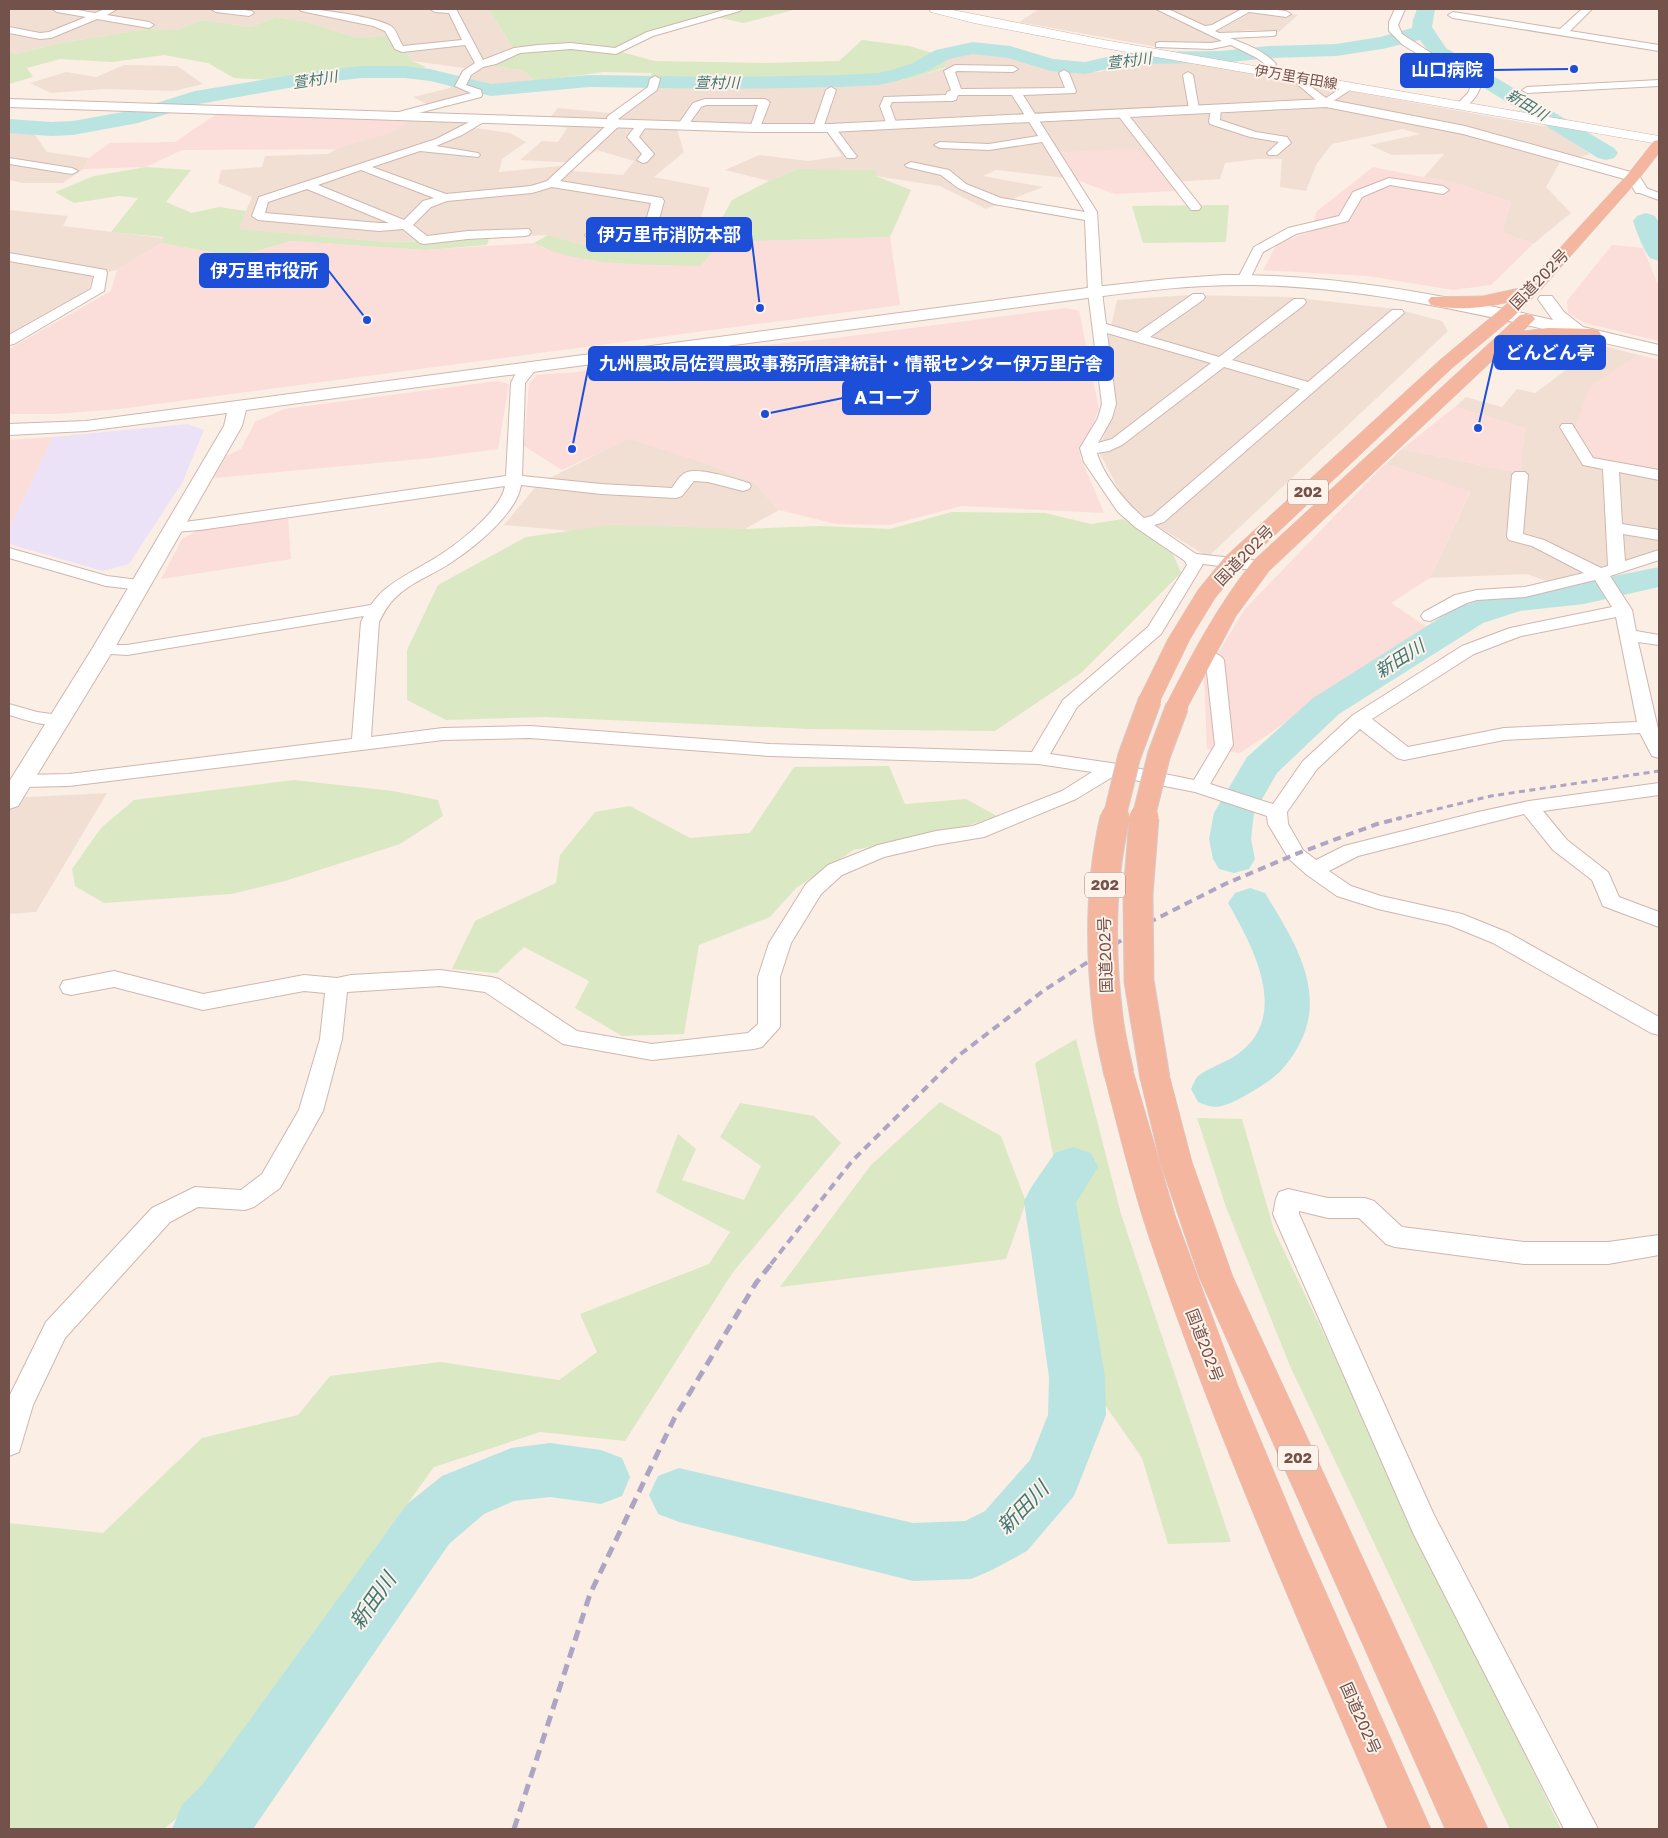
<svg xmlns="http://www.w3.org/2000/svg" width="1668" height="1838" font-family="'Golos Text','Noto Sans JP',sans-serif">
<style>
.residential{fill:#f2dfd4}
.commercial{fill:#fbddd9}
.education{fill:#ebe2f7}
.green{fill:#dae8c4}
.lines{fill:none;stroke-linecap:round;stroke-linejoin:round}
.river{fill:#bae4e2;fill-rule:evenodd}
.minor-casing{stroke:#ceb7af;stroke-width:2}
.tertiary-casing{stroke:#ceb7af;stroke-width:2}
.secondary-casing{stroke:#d1b6ac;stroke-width:1}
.trunk-casing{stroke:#d5cbc9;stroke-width:1}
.minor{fill:#fff;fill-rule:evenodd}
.tertiary{fill:#fff;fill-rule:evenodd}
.secondary{fill:#fff;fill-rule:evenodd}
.trunk{fill:#f5b6a0;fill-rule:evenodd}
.rail-far2{stroke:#afa4c4;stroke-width:3;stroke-dasharray:6 4.5;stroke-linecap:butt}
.rail-far1{stroke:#afa4c4;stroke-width:4;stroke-dasharray:8 5.5;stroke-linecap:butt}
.rail{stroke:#afa4c4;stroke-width:5;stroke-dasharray:11 7;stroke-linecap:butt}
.trunk-bridge-far1-casing{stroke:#d5cbc9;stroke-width:24;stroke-linecap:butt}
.trunk-bridge-casing{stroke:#d5cbc9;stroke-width:31;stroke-linecap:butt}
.trunk-bridge-far1{stroke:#f5b6a0;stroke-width:22}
.trunk-bridge{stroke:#f5b6a0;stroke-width:29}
.labels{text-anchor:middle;stroke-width:4;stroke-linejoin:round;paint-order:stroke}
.far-street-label{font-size:14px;fill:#73524b;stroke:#fef3eb}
.far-water-label{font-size:15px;font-style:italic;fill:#407876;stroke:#fef3eb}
.shield{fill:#fef3eb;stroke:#9d827b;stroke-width:1}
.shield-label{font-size:15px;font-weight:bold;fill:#73524b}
.street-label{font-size:16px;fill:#73524b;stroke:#fef3eb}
.water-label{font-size:18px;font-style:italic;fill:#407876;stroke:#fef3eb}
.near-water-label{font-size:21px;font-style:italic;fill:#407876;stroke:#fef3eb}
.leader{fill:none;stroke:#1d4ed8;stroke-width:2}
.callout-dot{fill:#1d4ed8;stroke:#fef3eb;stroke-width:2}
.callout{fill:#1d4ed8;stroke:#1d4ed8;stroke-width:2}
.callout-label{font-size:18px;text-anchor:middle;font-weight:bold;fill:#fff}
</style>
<rect width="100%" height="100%" fill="#fbeee5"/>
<!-- residential -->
<path class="residential" d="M9,9H448L490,11L516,53L490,65L522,70L535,81L488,86L481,97L434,108L413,97L450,88L464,68L412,61L405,50L389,35L358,38L307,22L276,17L251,27L201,20L177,30L146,29L60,43L16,54L9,51Z
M1039,9H1282L1278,12L1298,15L1279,32L1250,30L1211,34L1234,45L1209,49L1163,48L1019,22Z
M969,52L1010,56L1040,67L1063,71L1099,72L1135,62L1184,61L1554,128L1590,154L1560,162L1546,187L1571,213L1533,244L1502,232L1511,202L1458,184L1424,177L1444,154L1392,155L1370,145L1420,134L1402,129L1332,144L1316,165L1306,191L1280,187L1282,159H1258L1225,163L1220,179L1173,182L1061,152L1074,179L996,170L983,176L1043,187L986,209L940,186L876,176L797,169L769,181L725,170L759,155L808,161L842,156L825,130L677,129L684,152L654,177L710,188L701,217L715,231L655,236L610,252L548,235L388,242L238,229L252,197L218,183L221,170L262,167L265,156L328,154L336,149L411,119L485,122L475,128L510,133L526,142L502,159L499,172L560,166L574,171L623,175L634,161L597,150L579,163L520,160L542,141L558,142L567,128L544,124L558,108L610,113L648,88L793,86L796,83L853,82L872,84L913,78L945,68L946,57Z
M124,65L177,66L203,84L173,91L104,89L51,93L30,83L66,72L96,77Z
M9,129L32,131L47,152L89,158L83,169L63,183H23L9,180Z
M9,210L68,216L63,226L163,238L162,243L117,270L93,275L88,293L9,337Z
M1189,295L1290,297L1396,309L1442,321L1448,331L1208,557L1129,509L1098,450L1117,405L1108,340L1117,300Z
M1600,345L1639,355L1590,387L1593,461L1659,473V558L1564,587L1526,574L1430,578L1470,492L1386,464L1402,449L1520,473L1525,428L1455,407L1466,397L1502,407L1517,389L1535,393Z
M629,438L699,461L755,483L779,510L734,535L636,537L504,525L538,484Z
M107,793L36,912L9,914V798Z"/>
<!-- commercial -->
<path class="commercial" d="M218,113L411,119L394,132L336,149L182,150L146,167L83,169L89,158L110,143L175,142Z
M1138,149L1173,182L1175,191L1115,194L1074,179L1060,152Z
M1373,167L1458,184L1511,202L1502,232L1533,244L1491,285L1453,290L1368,276L1263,270L1277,244L1312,231L1316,212Z
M890,237L900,305L119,409L56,414H9V349L111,291L117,270L162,243L236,257L291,241L425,250L534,243L543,248L595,261L721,242Z
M1612,245L1643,248L1659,287V341L1585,323L1568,313L1567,301Z
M1066,308L1079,311L1099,409L1080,456L1104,513L962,506L889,525L836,524L779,510L755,483L699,461L629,439L562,470L524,446L529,384L537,375L578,372L766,345L836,338Z
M1639,355L1659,360V473L1593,461L1575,428L1590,387Z
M498,381L509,384L498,449L431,458L214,478L226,456L241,449L255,422L284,409Z
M1455,407L1525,428L1520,473L1402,449Z
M53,437L9,529V440Z
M1385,464L1470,491L1430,578L1391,603L1428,628L1240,753L1207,749L1204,676L1245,609Z
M288,518L291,559L161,579L182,539L196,531Z"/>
<!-- education -->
<path class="education" d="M188,424L204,430L182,483L129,564L103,571L9,544V529L53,437Z"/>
<!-- green -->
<path class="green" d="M448,9H797L744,23L711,16L645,33L614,50L655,61L765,63L839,61L862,40L909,46L946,57L945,67L913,78L872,84L853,82L796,83L793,86L648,88L652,73L604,72L535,81L522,70L489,65L516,53L490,11Z
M276,17L307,22L358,38L389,35L405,50L412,61L426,67L413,71L372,68L273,80L234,78L208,63L164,55L112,62L60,59L27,68L33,77L9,84V51L16,54L60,43L146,29L177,30L201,20L251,27Z
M146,167L191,170L166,202L192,213L219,207L246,211L239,229L388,242L489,239L487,245L425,250L291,241L236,257L162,243L163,237L111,232L138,198L119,196L74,203L55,192L94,176Z
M797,169L875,170L876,176L911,190L890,237L721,242L700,266C650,264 578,267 534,243L548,235L610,252L655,236L715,231L732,200L769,181Z
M1229,205L1226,242L1143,243L1132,206Z
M952,512L1045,513L1091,524L1123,519L1173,554L1181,573L1081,673L995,731L809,729L544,717L446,720L407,700V650L438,585L526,537L612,525L746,529L820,526L890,529Z
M889,766L905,804L966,799L997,816L955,830L854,850L796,888L770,917L699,945L684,1034L622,1036L575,1008L589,981L524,947L497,973L452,969L475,921L556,883L560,855L595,812L630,806L690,838L750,833L794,767Z
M294,780L393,791L438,800L443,816L400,844L285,881L231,894L104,903L75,886L72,869L101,828L134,800Z
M1076,1039L1121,1214L1231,1542L1168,1544L1142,1458L1101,1399L1035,1063Z
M940,1102L1001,1136L1026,1202L1006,1259L780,1287L871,1165Z
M740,1103L814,1116L841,1143L733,1272L625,1441L540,1432L434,1467L183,1813L164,1829H9V1523L103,1533L202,1438L298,1415L330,1376L440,1362L559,1380L597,1352L580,1314L709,1264L730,1232L656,1192L678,1134L696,1149L682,1180L744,1200L761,1166L720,1137Z
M1197,1118L1242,1119L1274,1230L1561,1829H1510L1290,1366L1226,1207Z"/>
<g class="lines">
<!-- river -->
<path class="river" d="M1417,9H1435L1432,27L1446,48L1614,148L1618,153L1614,158L1606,160L1598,158L1432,56L1420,40L1382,49L1336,56L1268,58L1222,63L1129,64L1085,74L1051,71L1008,58L973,54L949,59L927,71L897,81L878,85L839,87L729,89L589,87L491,96L430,81L405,78H362L316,83L199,104L138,123L73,135L51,136L9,133V119L51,122L73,121L134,110L195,91L316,71L362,66H405L430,69L491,84L589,75L729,77L839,75L878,73L892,70L913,63L936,50L973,42L1010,46L1053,59L1085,62L1129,52L1222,51L1268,46L1336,44L1380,37L1412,28L1413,20Z
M1646,213L1655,216L1659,223V261L1650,258C1642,247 1638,235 1633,221L1637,216Z
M1659,567V587L1584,604L1520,611L1483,623L1339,714L1277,773L1254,813L1251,839L1255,859L1249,869L1234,873L1219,869L1213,859L1209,839L1214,813L1247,757L1313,698L1457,607L1516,590L1584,582Z
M1250,888L1265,893C1293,939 1328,991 1299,1045C1289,1064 1277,1077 1258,1088C1246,1095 1231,1105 1216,1107C1211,1107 1203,1104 1198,1102L1191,1089C1193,1085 1195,1079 1198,1076C1208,1068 1227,1062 1238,1054C1291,1015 1253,947 1228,903L1235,893Z
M1073,1147L1091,1153L1098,1167L1076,1203L1105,1377L1106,1415L1074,1496L1027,1551L992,1570L971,1579L913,1581L679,1522L658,1514L649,1495L658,1476L679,1468L913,1523L965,1521L985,1511L1030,1460L1048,1415L1049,1377L1024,1201L1032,1186L1055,1153Z
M550,1443L601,1450L622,1458L630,1477L622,1496L601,1504L550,1497L514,1501L484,1514L449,1544L253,1829H172L182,1805L203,1784L407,1504L442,1476L511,1448Z"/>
<defs>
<path id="minor" d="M52,9H72L95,13L105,9H117L107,15L149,22L154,25L149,28L97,19L51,38L40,39L9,33V27L40,33L49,32L86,17L57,12Z
M211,9H237L252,11L254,13L249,16L216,12Z
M299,9C317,8 376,17 391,26C397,30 399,41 403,46L462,40L449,13L435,12L430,9H456L483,60L514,48L538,45L571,43L615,48L647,32L728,9H742L740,11L653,36L616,54L571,49L520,53L496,64L483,67L471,75L466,85L481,90L482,95L481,97L399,118L394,115L395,113L471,93L455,86L463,71L475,63L465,45L402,52L395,49L385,31L373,26L301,11Z
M1156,9H1168L1205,26L1212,25L1242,9H1268L1286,11L1291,14L1286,17L1249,12L1215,31L1219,33L1276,31V35L1273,36L1230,38C1245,44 1265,51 1276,64L1271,73L1267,74L1262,71L1266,65L1257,58L1231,45L1211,49L1156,47V43L1159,42L1211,43L1222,41Z
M1395,9H1405L1398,25L1402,34L1477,83L1480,88C1477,97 1469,106 1460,109L1455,106L1468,93L1470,88L1468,85L1403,45L1389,31V22Z
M1582,9H1592L1570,31L1659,45V51L1453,18L1448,15L1453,12L1560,29Z
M955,65L1013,66L1018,69L1013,72L957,71L955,72L961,89L1065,88L1059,73L1064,70L1069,73L1076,91L1075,93L1023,95L1097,212L1102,292L1106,324L1137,333L1193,294H1203L1205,297L1203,300L1150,337L1219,357L1294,299H1304L1306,302L1304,305L1232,360L1308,382L1392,310H1402L1404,313L1164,522L1154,525L1196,554L1261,561L1267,562L1269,566L1267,570L1261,571L1203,564L1161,634L1077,707L1050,754L1111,763L1194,780L1215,745L1206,663L1197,660L1194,656L1197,652C1205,650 1219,652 1224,660L1233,745L1210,784L1273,804L1303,761L1353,715L1462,646L1510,628L1612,607L1595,580L1525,597L1477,600L1467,603L1430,621L1424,620L1421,616L1424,612L1455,595L1477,590L1525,587L1584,573L1532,546L1509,540L1507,537L1512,475L1515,472H1525L1528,475L1523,534L1544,540L1601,568L1608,566L1603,469L1583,465L1560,427L1562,424H1572L1593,458L1659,470V480L1619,472L1622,524L1659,530V540L1623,534L1625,561L1659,550V560L1610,576L1632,610L1636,631L1659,635V645L1638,642L1659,733V758L1652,756L1640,733L1504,740L1404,760L1397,758L1360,729L1317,769L1287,812L1288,824L1303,850L1316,860L1344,846L1478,812L1529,801L1659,783V795L1543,811L1567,840L1608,872L1619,897L1659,912V927L1603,906L1592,880L1553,850L1524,814L1358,856L1329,871L1351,886L1381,896L1462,914L1509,933L1659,1017V1035L1651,1033L1493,943L1449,925L1378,909L1337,896L1307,875L1289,859L1268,824L1267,816L1195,792L1114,776L1076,799L984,837L936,845L884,857L842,875L821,894L791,943L780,977V1027L762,1047L754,1049L652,1060L563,1044L485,992L440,986L347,992L342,1039L323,1111L280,1188L254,1207L245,1210L198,1207L170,1222L65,1338L33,1405L19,1452L9,1456V1397L46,1322L152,1208L195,1187L241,1190L262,1174L299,1110L320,1039L325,993L304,991L203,1010L114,987L71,995L63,993L60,987L63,981L114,971L203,994L304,975L337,978L351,975L440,970L491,977L499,979L577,1031L652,1044L748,1033L758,1024V977L769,943L806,884L828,865L878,845L936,831L973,826L1062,791L1092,772L1038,764L770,756L530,738L443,740L69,786L22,787L15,785L12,781L15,777L22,775L69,774L352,739L361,622L364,616L127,655L97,653L94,649L97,645H127L371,605C375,600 379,594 384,590C401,576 421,567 440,555C460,542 501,510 505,486L200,530L174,532L168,530L166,527L168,524L200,520L506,476L511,383C515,374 520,366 530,364L537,368L525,383L522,476L601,484L672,488C675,484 680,475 685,473C697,466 735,479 749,483L751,486L749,489L743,491L708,482L694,481L682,496L676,498L601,494L521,485C517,513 475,547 452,562C433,575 410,582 394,599C387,606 383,614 379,622L371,737L443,728L530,726L770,744L1032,752L1063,700L1148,627L1187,565L1185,561L1135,527L1118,512L1084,462L1080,448L1098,418L1102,404L1088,292L1085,220L994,204L958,188L941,175L907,167L905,165L911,162L949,170L966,184L1001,198L1085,212L1042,142L989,150L940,148L934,145L940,142L989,144L1038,136L1012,95H958L956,100L952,101L892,102L890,106L897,125L892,128L887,125L880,106L884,97L946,95L947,92L951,90L944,71ZM1107,333L1211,363L1112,439L1098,443L1112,418L1116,404ZM1224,367L1300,389L1152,516L1144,518C1126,503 1103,475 1097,453L1109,451L1122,445ZM1616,617L1637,722L1504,728L1408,747L1372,719L1474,654L1521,636Z
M1188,72L1193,75L1199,109L1194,112L1189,109L1183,75Z
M655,76L660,79L657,90L618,119L620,124L619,126L560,181L662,198L664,201L655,234C638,253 607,244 587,238L585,235L591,231C612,237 622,241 643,232L651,203L552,187L532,193L447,201L431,207L413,225L427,236L468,231L529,229L531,232L529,235L525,236L468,239L424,244L420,243L403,229L379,231L258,220L252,216L259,197L436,139L483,115L487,116L488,118L487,120L462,135L436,146L478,153L480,155L478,157L420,151L372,167L446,194L531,186L547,181L609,123L607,118L608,116L648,87L650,79ZM361,170L434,198L423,201L404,220L318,185ZM307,189L389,223H379L265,213L268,202Z
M1301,79L1326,98L1347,84H1355L1356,86L1326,106L1322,105L1297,84L1296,82L1297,80Z
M1659,80V86L1527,93L1522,90L1527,87Z
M831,87L836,90L823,128L822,130H814L813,128L826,90Z
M705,99H765L770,102L759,130H751L750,128L758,105H706L701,107L686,128H678L677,126L693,103Z
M1216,105L1221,108L1220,120L1256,132L1287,137L1291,143L1277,155H1269L1267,153L1279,142L1250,137L1210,124L1209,122L1211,108Z
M1122,111L1126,112L1199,204L1201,207L1199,210H1191L1117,114Z
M642,122L647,125L639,137L654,154L647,162L643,163L637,160L642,154L627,137L638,123Z
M830,125L834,126L855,154L857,156L855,158H847L826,130L825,128L826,126Z
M9,158L72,168L78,171L72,174L9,164Z
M1389,178L1443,186L1449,190L1443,194L1390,185L1362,197L1348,221L1296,234L1263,252L1248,283L1243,284L1237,280L1254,247L1288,228L1339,216L1353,192Z
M1641,186L1659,193V200L1637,192L1635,190L1637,188Z
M9,253L106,270L107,273L104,291L14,344L9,345V335L91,289L94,276L9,261Z
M9,548L107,576L147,581L149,585L147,589L141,590L106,586L9,558Z
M9,704L37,712L66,716L68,720L66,724C47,728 26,720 9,715Z
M1288,1189L1328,1198H1365L1374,1201L1402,1227L1524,1242H1608L1659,1235V1255L1608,1264H1524L1395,1247L1386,1244L1359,1218H1328L1299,1211V1214L1434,1515L1598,1829H1564L1414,1535L1273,1214L1276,1199L1279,1192Z"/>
<path id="tertiary" d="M9,99L755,124H830L1326,99L1465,126L1638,174L1648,190L1646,193H1636L1628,180L1463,134L1326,107L830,132H755L9,107Z
M1224,275C1334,274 1445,295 1553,320L1538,299L1540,296H1552L1564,312L1583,327L1659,345V355C1525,326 1392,288 1253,285C1200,284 1148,290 1095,297L246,410L242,426L114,649L18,806L9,809V782L92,649L224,426L227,413L86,431L9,435V424L86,421L1095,287L1168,279Z"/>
<path id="secondary" d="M929,9H948L1104,40L1659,136V144L1104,48L974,23L931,12Z"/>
<path id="trunk" d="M1659,140V153L1638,180L1537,294L1511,319L1452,368L1240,568L1215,598L1190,639L1158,705L1150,707L1142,705L1138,700L1168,639L1198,590L1224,558L1440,360L1509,302C1485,308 1455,311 1431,305L1428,301L1431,297L1483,296L1524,287L1628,174L1654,141Z
M1526,314L1532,315L1535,319L1523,331L1548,328L1592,329L1598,330L1601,334L1598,338L1592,339L1548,338L1510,344L1269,571L1236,616L1185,712L1177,714L1169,712L1165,707C1191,656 1217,606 1253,561L1520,315Z
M1119,1063L1130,1066L1134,1074L1175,1215L1238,1386L1300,1534L1431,1829H1388C1304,1633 1216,1438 1148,1234C1131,1182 1118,1128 1104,1074L1108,1066Z
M1155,1067L1166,1070L1170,1078L1192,1162L1233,1277L1488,1829H1445L1199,1277L1160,1162L1140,1078L1144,1070Z"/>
</defs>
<!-- minor casing -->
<use href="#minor" class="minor-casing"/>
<!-- tertiary casing -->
<use href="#tertiary" class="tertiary-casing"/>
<!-- secondary casing -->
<use href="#secondary" class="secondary-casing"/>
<!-- trunk casing -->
<use href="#trunk" class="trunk-casing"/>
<!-- minor -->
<use href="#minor" class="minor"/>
<!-- tertiary -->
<use href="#tertiary" class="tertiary"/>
<!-- secondary -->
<use href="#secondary" class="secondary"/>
<!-- trunk -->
<use href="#trunk" class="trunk"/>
<!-- rail-far2 -->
<path class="rail-far2" d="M1396,819L1491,796L1659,771"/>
<!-- rail-far1 -->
<path class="rail-far1" d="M771,1264L852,1161L958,1056L1043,991L1148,923L1225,884L1296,854L1377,824L1401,818"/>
<!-- rail -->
<path class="rail" d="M514,1829L590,1594L674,1419L756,1283L772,1263"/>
<defs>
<path id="trunk-bridge-far1" d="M1114,819L1129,757L1150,700
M1143,819L1159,755L1177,707"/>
<path id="trunk-bridge" d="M1115,818C1100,882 1100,952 1108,1017C1110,1036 1115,1055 1119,1074
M1144,818L1138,894L1139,981L1155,1078"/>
</defs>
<!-- trunk-bridge-far1 casing -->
<use href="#trunk-bridge-far1" class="trunk-bridge-far1-casing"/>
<!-- trunk-bridge casing -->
<use href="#trunk-bridge" class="trunk-bridge-casing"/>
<!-- trunk-bridge-far1 -->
<use href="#trunk-bridge-far1" class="trunk-bridge-far1"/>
<!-- trunk-bridge -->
<use href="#trunk-bridge" class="trunk-bridge"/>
</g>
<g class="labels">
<!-- far-street labels -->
<g class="far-street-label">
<text transform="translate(1296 77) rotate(10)" y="5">伊万里有田線</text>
</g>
<!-- far-water labels -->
<g class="far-water-label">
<text transform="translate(1129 61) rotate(-7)" y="5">萱村川</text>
<text transform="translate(315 80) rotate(-9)" y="5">萱村川</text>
<text x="717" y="88">萱村川</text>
<text transform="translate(1527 105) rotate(31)" y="5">新田川</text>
</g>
<!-- shield labels -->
<g class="shield">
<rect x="1288" y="479.5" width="40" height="25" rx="4"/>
<rect x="1085" y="872.5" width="40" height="25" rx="4"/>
<rect x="1278" y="1445.5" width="40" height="25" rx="4"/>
</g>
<g class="shield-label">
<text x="1308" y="497">202</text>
<text x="1105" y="890">202</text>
<text x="1298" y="1463">202</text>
</g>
<!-- street labels -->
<g class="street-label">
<text transform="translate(1539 279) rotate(-46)" y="6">国道202号</text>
<text transform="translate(1244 555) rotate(-46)" y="6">国道202号</text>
<text transform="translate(1105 955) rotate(-92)" y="6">国道202号</text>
<text transform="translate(1205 1345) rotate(69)" y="6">国道202号</text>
<text transform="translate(1361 1718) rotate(66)" y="6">国道202号</text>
</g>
<!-- water labels -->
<g class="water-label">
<text transform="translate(1400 659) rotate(-32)" y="6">新田川</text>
</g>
<!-- near-water labels -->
<g class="near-water-label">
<text transform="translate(1023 1508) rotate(-46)" y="7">新田川</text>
<text transform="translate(373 1601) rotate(-55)" y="7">新田川</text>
</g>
</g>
<!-- callouts -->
<path class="leader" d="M1574 69L1493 70M760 308L751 234M367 320L328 270M1478 428L1495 353M572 449L589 364M765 414L843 398"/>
<g class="callout-dot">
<circle cx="1574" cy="69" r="5"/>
<circle cx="760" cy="308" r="5"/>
<circle cx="367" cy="320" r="5"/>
<circle cx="1478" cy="428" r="5"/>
<circle cx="572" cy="449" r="5"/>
<circle cx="765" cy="414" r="5"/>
</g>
<g class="callout">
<rect x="1401" y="54" width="92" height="33" rx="5"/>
<rect x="587" y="218" width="164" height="33" rx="5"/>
<rect x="200" y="254" width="128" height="33" rx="5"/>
<rect x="1495" y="336" width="110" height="33" rx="5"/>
<rect x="589" y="347" width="524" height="33" rx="5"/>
<rect x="843" y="381" width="87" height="33" rx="5"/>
</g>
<g class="callout-label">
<text x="1447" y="76">山口病院</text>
<text x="669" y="241">伊万里市消防本部</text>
<text x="264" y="277">伊万里市役所</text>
<text x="1550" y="359">どんどん亭</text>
<text x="851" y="370">九州農政局佐賀農政事務所唐津統計・情報センター伊万里庁舎</text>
<text x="887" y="404">Aコープ</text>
</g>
<!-- border -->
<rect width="1668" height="1838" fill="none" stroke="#73524b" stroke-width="20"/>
</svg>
